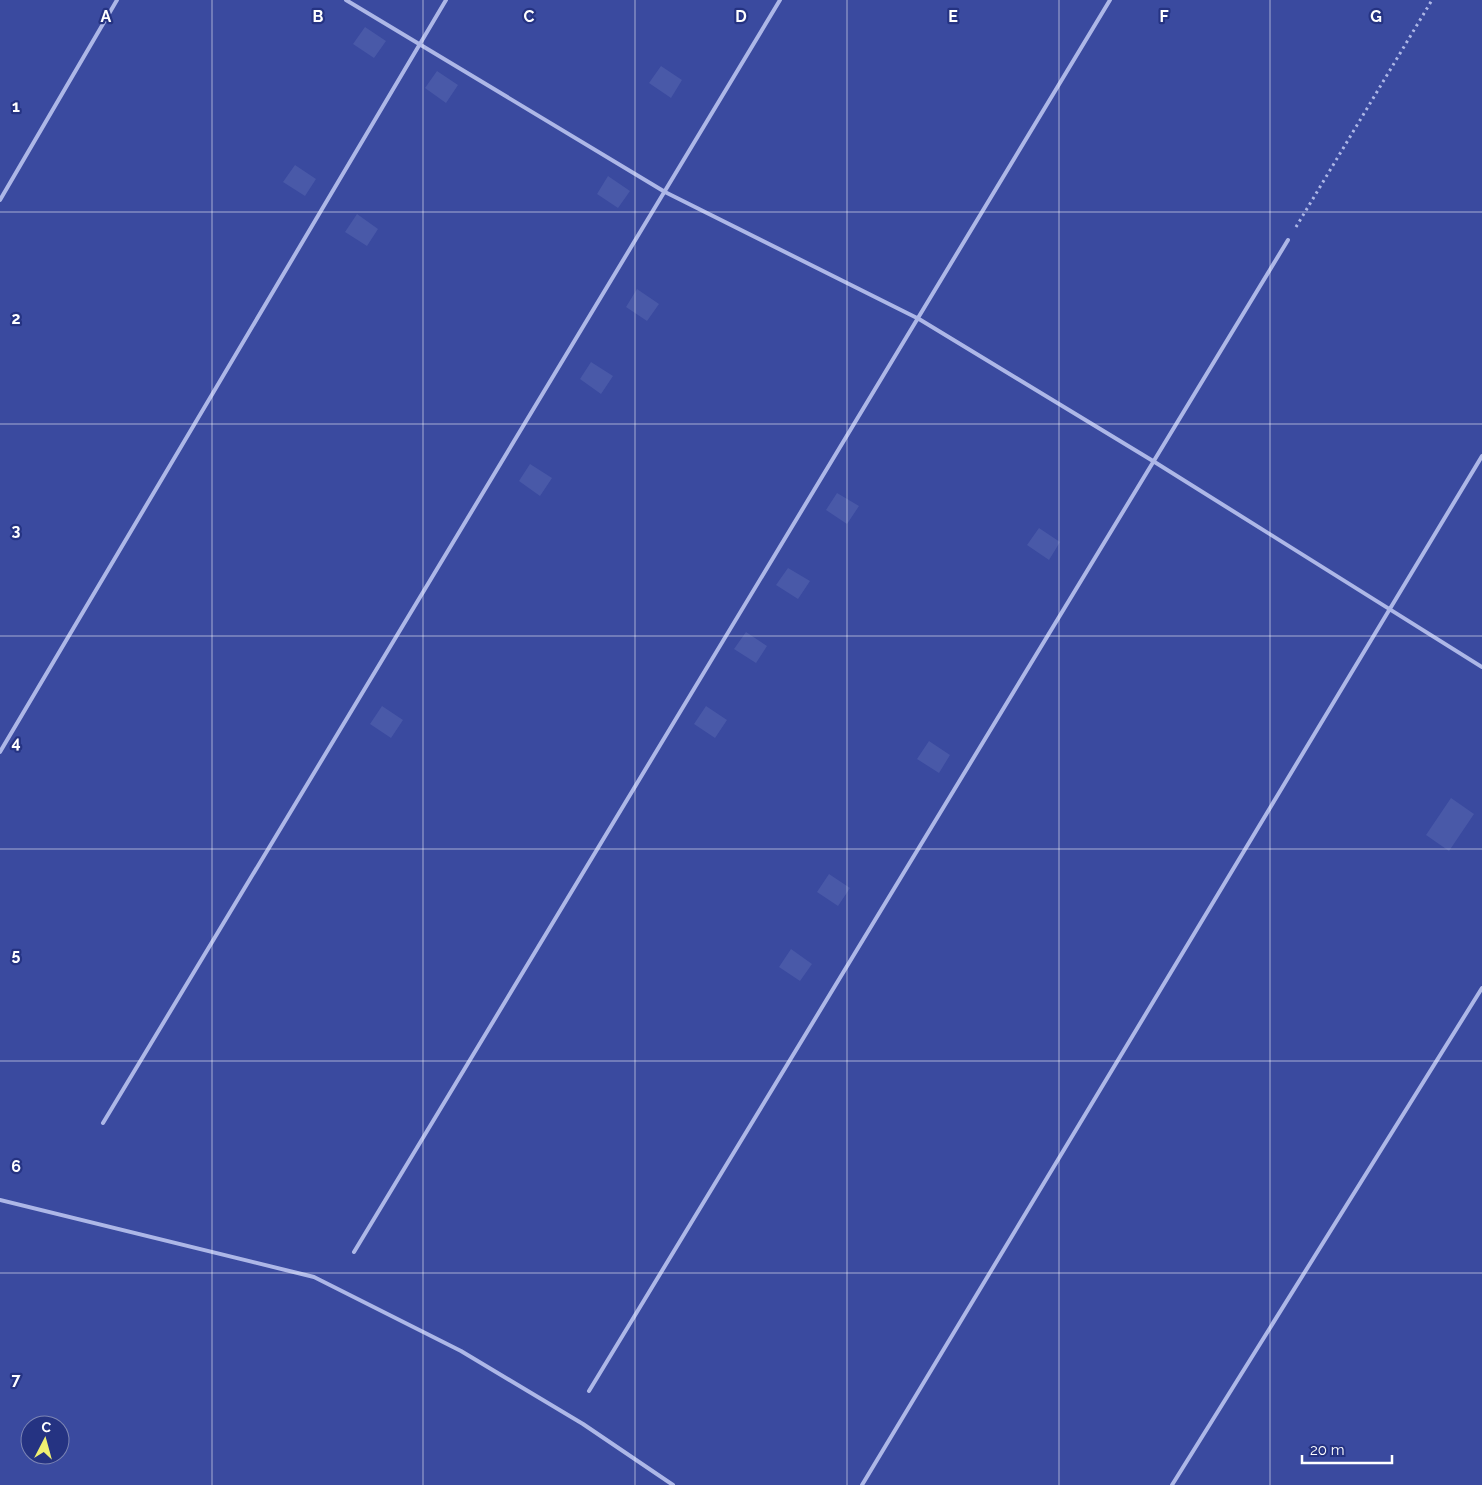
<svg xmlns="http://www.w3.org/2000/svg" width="1482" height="1485" font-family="Raleway,sans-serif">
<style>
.green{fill:#3a4a9f;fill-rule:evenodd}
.building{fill:#4959a8}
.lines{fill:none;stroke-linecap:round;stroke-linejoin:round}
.path{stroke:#adb7e7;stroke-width:3;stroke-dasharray:2.5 4;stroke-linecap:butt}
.lane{stroke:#adb7e7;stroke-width:4}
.grid{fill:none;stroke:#fff;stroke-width:1;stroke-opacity:0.55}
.grid-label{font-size:16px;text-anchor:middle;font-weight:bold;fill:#fff;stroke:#253382;stroke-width:4.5;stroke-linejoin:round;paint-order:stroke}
</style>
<rect width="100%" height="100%" fill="#253382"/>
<!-- green -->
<path class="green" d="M0,0H1482V1485H0ZM30,1425H60V1455H30Z"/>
<!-- building -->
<path class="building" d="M365,27L386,41L374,58L353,44Z
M661,66L682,80L671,98L649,83Z
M437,71L458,85L446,103L425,88Z
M295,165L316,179L305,196L283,182Z
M608,176L630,191L618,208L597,194Z
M357,214L378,229L367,246L345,232Z
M637,289L659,304L647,321L626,307Z
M591,362L613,376L601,394L580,379Z
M530,464L552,478L540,496L519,481Z
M837,493L859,506L847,524L826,510Z
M1039,528L1060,542L1049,560L1027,545Z
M788,568L810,581L798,599L776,585Z
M746,632L767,646L756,663L734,649Z
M382,706L403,720L391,738L370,724Z
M706,706L727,720L715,738L694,724Z
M929,741L950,755L939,773L917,759Z
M1451,798L1474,814L1449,851L1426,835Z
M829,874L850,888L838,906L817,892Z
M791,949L812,964L800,981L779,967Z"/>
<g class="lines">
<!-- path -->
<path class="path" d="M1296,227L1432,0"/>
<!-- lane -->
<path class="lane" d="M346,0L665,192L919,319L1153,461L1482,667
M0,200L117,0
M0,752L446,0
M103,1123L780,0
M0,1200L314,1277L461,1351L583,1424L673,1485
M354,1252L1110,0
M589,1391L1288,240
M862,1485L1482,456
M1172,1485L1482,988"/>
</g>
<!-- grid -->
<path class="grid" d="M212,0V1485M423,0V1485M635,0V1485M847,0V1485M1059,0V1485M1270,0V1485M0,212H1482M0,424H1482M0,636H1482M0,849H1482M0,1061H1482M0,1273H1482"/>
<g class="grid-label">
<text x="106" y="22">A</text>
<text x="318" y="22">B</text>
<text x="529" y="22">C</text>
<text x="741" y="22">D</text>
<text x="953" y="22">E</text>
<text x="1164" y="22">F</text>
<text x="1376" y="22">G</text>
<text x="16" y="112">1</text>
<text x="16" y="324">2</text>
<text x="16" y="536">3</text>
<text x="16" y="748">4</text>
<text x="16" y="960">5</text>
<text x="16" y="1172">6</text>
<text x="16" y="1385">7</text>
</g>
<!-- north arrow -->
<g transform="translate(45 1440) rotate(6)"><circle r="24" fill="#253382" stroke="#7c85b4"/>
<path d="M0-4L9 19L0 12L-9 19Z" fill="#f0f071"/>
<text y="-8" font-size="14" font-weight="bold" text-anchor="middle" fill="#ffffff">С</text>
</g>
<!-- scale -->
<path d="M1302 1455v8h90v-8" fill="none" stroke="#ffffff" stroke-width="2.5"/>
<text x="1310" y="1455" font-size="15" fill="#ffffff" stroke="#253382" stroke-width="4" paint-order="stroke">20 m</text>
</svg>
